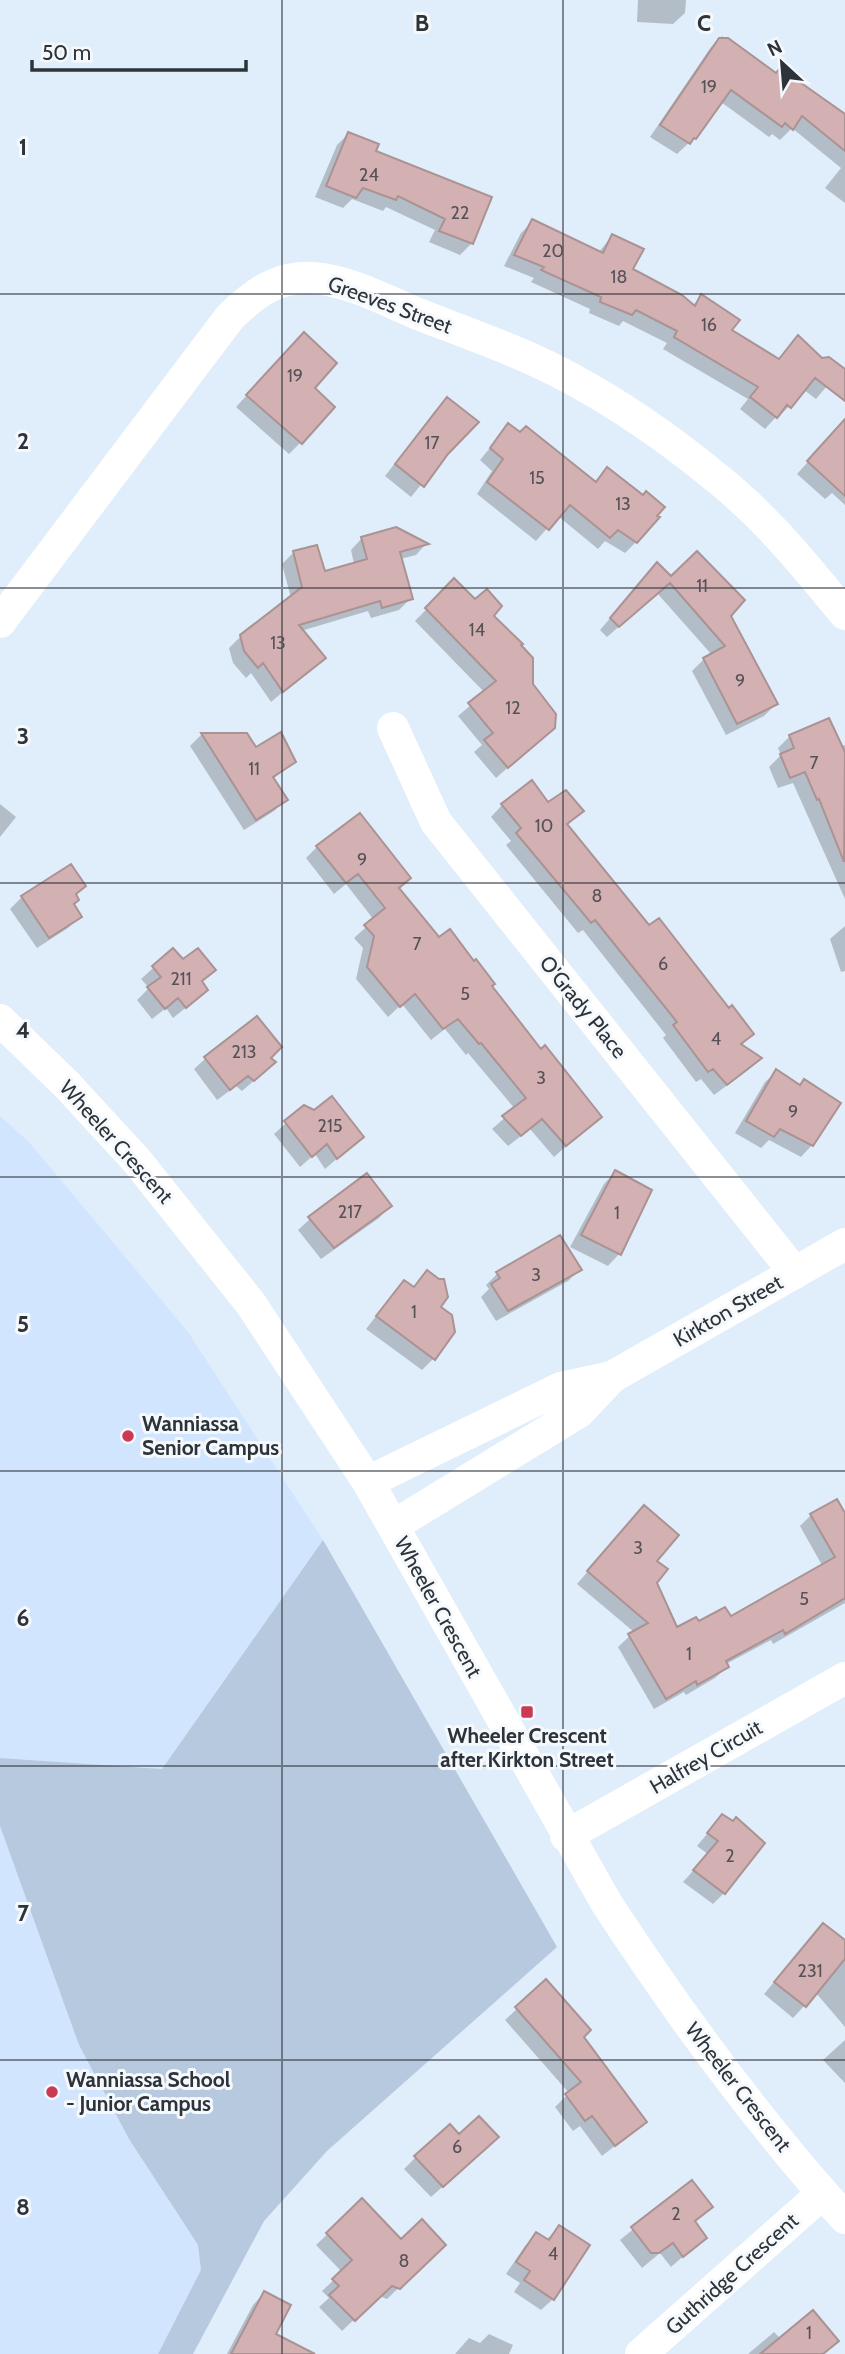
<svg xmlns="http://www.w3.org/2000/svg" width="845" height="2354" font-family="Cabin,sans-serif">
<style>
.built{fill:#d1e6fe}
.green{fill:#b7c9de}
.shadow{fill:#0003}
.building{fill:#d3b0b2;stroke:#ab9293;stroke-width:2}
.lines{fill:none;stroke-linecap:round;stroke-linejoin:round}
.minor{stroke:#fff;stroke-width:32}
.grid{fill:none;stroke:#2d333a;stroke-width:2;stroke-opacity:0.55}
.poi-dot{fill:#ca3a55;stroke:#f6f9fc;stroke-width:2.5}
.labels{text-anchor:middle;stroke-width:6;stroke-linejoin:round;paint-order:stroke}
.number-label{font-size:18px;fill:#565258}
.street-label{font-size:21px;fill:#2d333a;stroke:#f6f9fc}
.poi-label{font-size:21px;font-weight:bold;fill:#2d333a;stroke:#f6f9fc;text-anchor:start}
.grid-label{font-size:23px;text-anchor:middle;font-weight:bold;fill:#2d333a;stroke:#f6f9fc;stroke-width:6;stroke-linejoin:round;paint-order:stroke}
</style>
<rect width="100%" height="100%" fill="#e0edfb"/>
<!-- built -->
<path class="built" d="M0,1116L29,1142L188,1332L323,1540L162,1769L0,1758Z
M0,1826L79,2045L129,2139L198,2245L202,2270L158,2354H0Z"/>
<!-- green -->
<path class="green" d="M323,1540L557,1947L327,2151L264,2221L193,2354H158L201,2270L198,2245L129,2139L79,2045L0,1826V1758L162,1769Z"/>
<!-- shadow -->
<path class="shadow" d="M638,0H686L685,13L673,24L637,22Z
M722,36L776,75L845,116V203L825,188L841,168L792,128L780,140L772,134L769,137L721,102L694,138L677,154L650,137L711,47Z
M348,134L373,152L472,243L460,255L429,242L435,230L386,207L383,211L352,199L343,208L315,197L337,145Z
M533,221L599,252L612,236L631,269L692,306L702,296L730,331L778,361L798,338L822,360L841,369L816,399L804,390L778,418L776,417L765,429L740,409L748,399L663,349L667,343L623,321L619,326L589,313L590,309L531,282L534,278L504,266L521,233Z
M292,346L313,389L301,442L289,454L236,407Z
M447,400V453L411,497L385,476L435,411Z
M845,421V505L832,493L825,499L797,474Z
M509,425L594,482L607,469L636,542L625,553L605,541L598,549L558,516L536,541L477,494L492,471L480,460Z
M362,538L426,544L416,555L400,559L411,598L399,610L371,618L368,611L301,631L323,658L271,702L251,673L246,678L233,663L229,648L241,636L291,598L282,564L294,552L324,573L354,564L351,550Z
M646,576L671,578L776,704L764,716L726,735L692,671L704,659L712,655L657,593L607,637L600,630Z
M454,581L491,616L531,684L541,739L496,778L474,752L482,745L458,716L485,693L415,621Z
M246,734L255,749L294,762L273,779L286,799L274,811L244,830L190,746L201,735Z
M790,736L841,746L845,745V899L793,783L778,788L769,767L781,755L778,748Z
M0,804L16,817L0,837Z
M502,805H548L582,811L566,826L648,928L752,1034L740,1045L759,1059L748,1070L714,1095L701,1079L696,1082L663,1038L666,1035L583,930L578,933L506,845L511,841L491,817Z
M317,847L398,889L439,940L490,986L541,1051L600,1116L554,1157L530,1129L508,1146L492,1129L515,1109L468,1053L466,1055L445,1029L431,1040L402,1004L388,1017L356,979L363,948L354,938L374,920L346,884L334,894L306,858Z
M71,866L74,895L72,905L79,917L68,928L37,948L10,909L22,897Z
M845,926V971L841,972L830,939Z
M173,950L183,962L214,970L200,983L194,1001L173,1018L166,1008L152,1019L137,1000L149,988L141,979Z
M206,1058L268,1059L262,1074L242,1091L236,1086L217,1100L194,1069Z
M777,1071L812,1145L801,1157L769,1140L761,1148L735,1133L765,1082Z
M304,1107L362,1137L325,1169L315,1154L300,1167L274,1134Z
M615,1172L650,1191L619,1254L608,1266L570,1247L604,1184Z
M390,1206L379,1218L321,1259L298,1230L310,1219Z
M579,1270L568,1281L496,1321L481,1297L489,1289L486,1285L498,1273Z
M427,1272L438,1307L434,1358L422,1370L366,1329L393,1294L412,1288Z
M811,1515L845,1517V1603L773,1644L771,1640L726,1664L727,1667L715,1678L686,1695L684,1692L654,1709L618,1647L634,1632L577,1584L633,1519L654,1561L655,1583L676,1629L730,1619L823,1567L800,1526Z
M722,1816L724,1893L713,1904L683,1882L708,1854L697,1846Z
M812,1937L845,1942V2027L816,1993L793,2018L764,1994Z
M546,1982L582,2037L645,2122L602,2156L580,2126L573,2131L555,2107L569,2093L505,2020Z
M845,2040V2083L823,2060Z
M459,2136L485,2149L431,2197L404,2169L416,2157Z
M691,2182L710,2207L694,2223L705,2237L671,2267L660,2253L642,2268L620,2240Z
M362,2201L401,2242L432,2256L387,2299L379,2296L342,2331L319,2307L329,2298L322,2291L342,2272L316,2245Z
M559,2227L553,2299L541,2310L514,2292L520,2283L506,2274L525,2246L536,2234L546,2240Z
M264,2293L273,2334L311,2354H227L253,2305Z
M774,2332L781,2339L837,2341L823,2354H748Z
M489,2334L513,2345L509,2354H455L469,2338L480,2343Z"/>
<!-- building -->
<path class="building" d="M719,38H728L776,73L780,68L845,114V151L802,116L793,130L785,123L782,127L731,90L696,139L694,138L690,144L660,125Z
M348,132L379,144L376,151L492,197L473,244L439,231L445,219L398,196L396,200L363,188L356,198L326,186Z
M532,219L603,253L612,234L644,249L633,269L682,295L695,306L701,294L740,320L732,330L779,359L798,335L822,358L829,357L845,369V401L815,378L791,408L787,405L777,418L750,397L758,387L674,337L677,331L636,310L632,315L600,302L601,297L541,270L544,267L514,255Z
M304,332L337,363L315,388L335,407L302,444L246,395Z
M447,397L479,422L448,454L424,487L395,464Z
M845,419V496L807,461Z
M508,423L520,432L526,426L596,482L607,467L643,495L646,491L665,507L657,516L660,517L637,543L618,530L610,538L570,505L549,530L487,482L503,459L490,448Z
M396,527L429,544L400,552L413,599L382,608L380,601L299,625L326,658L283,692L263,663L258,668L244,651L240,635L302,587L293,551L317,545L325,571L367,559L361,537Z
M697,551L745,600L731,616L778,704L737,724L703,658L725,646L670,583L619,627L610,618L657,562L671,576Z
M454,578L475,599L487,589L502,606L494,616L523,644L521,645L533,658V684L556,714L555,728L508,768L484,740L493,733L468,703L496,681L425,608Z
M829,718L845,752L844,862L819,799L817,800L805,772L790,778L780,754L794,748L789,735Z
M281,732L296,762L273,777L288,800L256,820L201,733H247L256,747Z
M532,780L548,802L566,790L584,811L567,824L649,925L659,918L729,1008L732,1005L754,1034L741,1044L762,1058L727,1085L713,1069L708,1072L673,1025L677,1022L595,920L591,923L516,833L521,828L501,804Z
M360,813L411,878L399,888L439,937L450,929L474,961L476,959L495,984L492,986L541,1049L545,1045L602,1117L566,1146L542,1119L521,1136L502,1116L526,1098L481,1043L479,1044L458,1019L443,1029L415,994L400,1007L367,967L374,936L364,925L385,908L358,874L346,883L316,846Z
M71,864L86,886L76,894L79,900L74,904L82,917L49,938L21,896Z
M173,948L183,959L198,948L216,970L202,981L208,990L186,1008L178,998L165,1009L147,987L161,977L152,966Z
M257,1016L282,1047L271,1058L276,1062L254,1081L248,1076L230,1090L204,1057Z
M776,1069L800,1085L804,1079L841,1103L813,1146L780,1129L774,1137L746,1121Z
M332,1096L364,1137L337,1159L327,1144L312,1157L284,1121L304,1105L314,1110Z
M615,1170L652,1190L621,1255L581,1235Z
M367,1173L392,1206L334,1248L308,1217Z
M560,1235L582,1270L508,1311L491,1284L500,1278L496,1272Z
M427,1270L439,1279H444L448,1297L441,1307L452,1315L455,1332L435,1360L376,1316L404,1280L414,1287Z
M837,1499L845,1513V1598L785,1634L783,1630L726,1661L729,1667L697,1685L696,1681L666,1699L628,1634L648,1623L587,1571L644,1505L679,1535L657,1561L668,1569L657,1583L677,1627L696,1617L699,1621L725,1607L731,1616L835,1557L810,1514Z
M722,1814L733,1821L736,1817L765,1843L725,1894L693,1870L718,1841L707,1833Z
M823,1923L845,1940V1959L806,2007L774,1982Z
M546,1979L591,2030L584,2037L647,2122L615,2146L592,2116L585,2121L565,2094L581,2082L515,2007Z
M479,2116L499,2137L443,2187L414,2156L450,2124L459,2134Z
M692,2180L713,2207L695,2221L707,2238L683,2257L673,2243L659,2253H651L631,2227Z
M362,2198L401,2239L422,2219L446,2245L400,2289L392,2286L355,2321L329,2295L339,2286L332,2279L352,2260L326,2233Z
M559,2225L590,2245L554,2300L524,2280L530,2271L516,2262L536,2232L549,2240Z
M264,2291L291,2305L276,2334L315,2354H231Z
M813,2310L839,2341L823,2354H760Z"/>
<g class="lines">
<!-- minor -->
<path class="minor" d="M0,622L230,317C255,293 277,276 313,278C350,281 385,300 418,314C469,334 522,352 570,378C622,406 672,441 718,479C767,518 805,566 845,614
M393,728L436,822L795,1273
M0,1020L68,1086L137,1161L251,1304L368,1482L607,1904C679,2014 756,2120 845,2218
M368,1482L561,1388L612,1377
M393,1526L579,1412L612,1377L845,1244
M566,1836L845,1678
M641,2354L823,2193"/>
</g>
<!-- grid -->
<path class="grid" d="M282,0V2354M563,0V2354M0,294H845M0,588H845M0,883H845M0,1177H845M0,1471H845M0,1766H845M0,2060H845"/>
<!-- markers -->
<g class="poi-dot">
<circle cx="128" cy="1436" r="7"/>
<rect x="520" y="1705" width="14" height="14" rx="3.5"/>
<circle cx="52" cy="2092" r="7"/>
</g>
<g class="labels">
<!-- number labels -->
<g class="number-label">
<text x="709" y="93">19</text>
<text x="369" y="181">24</text>
<text x="460" y="219">22</text>
<text x="553" y="257">20</text>
<text x="619" y="283">18</text>
<text x="709" y="331">16</text>
<text x="295" y="382">19</text>
<text x="432" y="449">17</text>
<text x="537" y="484">15</text>
<text x="623" y="510">13</text>
<text x="702" y="592">11</text>
<text x="477" y="636">14</text>
<text x="278" y="649">13</text>
<text x="740" y="687">9</text>
<text x="513" y="714">12</text>
<text x="814" y="769">7</text>
<text x="254" y="775">11</text>
<text x="544" y="832">10</text>
<text x="362" y="866">9</text>
<text x="597" y="902">8</text>
<text x="417" y="950">7</text>
<text x="663" y="970">6</text>
<text x="181" y="985">211</text>
<text x="465" y="1000">5</text>
<text x="716" y="1045">4</text>
<text x="244" y="1058">213</text>
<text x="541" y="1084">3</text>
<text x="793" y="1118">9</text>
<text x="330" y="1132">215</text>
<text x="350" y="1218">217</text>
<text x="617" y="1219">1</text>
<text x="536" y="1281">3</text>
<text x="414" y="1318">1</text>
<text x="638" y="1554">3</text>
<text x="804" y="1605">5</text>
<text x="689" y="1660">1</text>
<text x="730" y="1862">2</text>
<text x="810" y="1977">231</text>
<text x="457" y="2153">6</text>
<text x="676" y="2220">2</text>
<text x="553" y="2260">4</text>
<text x="404" y="2267">8</text>
<text x="809" y="2339">1</text>
</g>
<!-- street labels -->
<g class="street-label">
<text transform="translate(390 305) rotate(20)" y="7">Greeves Street</text>
<text transform="translate(583 1007) rotate(51)" y="7">O'Grady Place</text>
<text transform="translate(116 1142) rotate(48)" y="7">Wheeler Crescent</text>
<text transform="translate(728 1311) rotate(-30)" y="7">Kirkton Street</text>
<text transform="translate(438 1607) rotate(61)" y="7">Wheeler Crescent</text>
<text transform="translate(706 1757) rotate(-30)" y="7">Halfrey Circuit</text>
<text transform="translate(738 2087) rotate(52)" y="7">Wheeler Crescent</text>
<text transform="translate(732 2274) rotate(-42)" y="7">Guthridge Crescent</text>
</g>
<!-- poi labels -->
<g class="poi-label">
<text x="142" y="1431">Wanniassa<tspan x="142" dy="24">Senior Campus</tspan></text>
<text x="527" y="1743" text-anchor="middle">Wheeler Crescent<tspan x="527" dy="24">after Kirkton Street</tspan></text>
<text x="66" y="2087">Wanniassa School<tspan x="66" dy="24">- Junior Campus</tspan></text>
</g>
</g>
<g class="grid-label">
<text x="422" y="31">B</text>
<text x="704" y="31">C</text>
<text x="23" y="155">1</text>
<text x="23" y="449">2</text>
<text x="23" y="744">3</text>
<text x="23" y="1038">4</text>
<text x="23" y="1332">5</text>
<text x="23" y="1626">6</text>
<text x="23" y="1921">7</text>
<text x="23" y="2215">8</text>
</g>
<!-- north arrow -->
<g transform="translate(782 63) rotate(334)" stroke="#f6f9fc" stroke-width="5" paint-order="stroke">
<path d="M0-5L12 26L0 18L-12 26Z" fill="#2d333a"/>
<text y="-10" font-size="19" font-weight="bold" text-anchor="middle" fill="#2d333a">N</text>
</g>
<!-- scale -->
<path d="M32 60v10h214v-10" fill="none" stroke="#2d333a" stroke-width="3.5"/>
<text x="42" y="60" font-size="21" fill="#2d333a" stroke="#f6f9fc" stroke-width="5" paint-order="stroke">50 m</text>
</svg>
